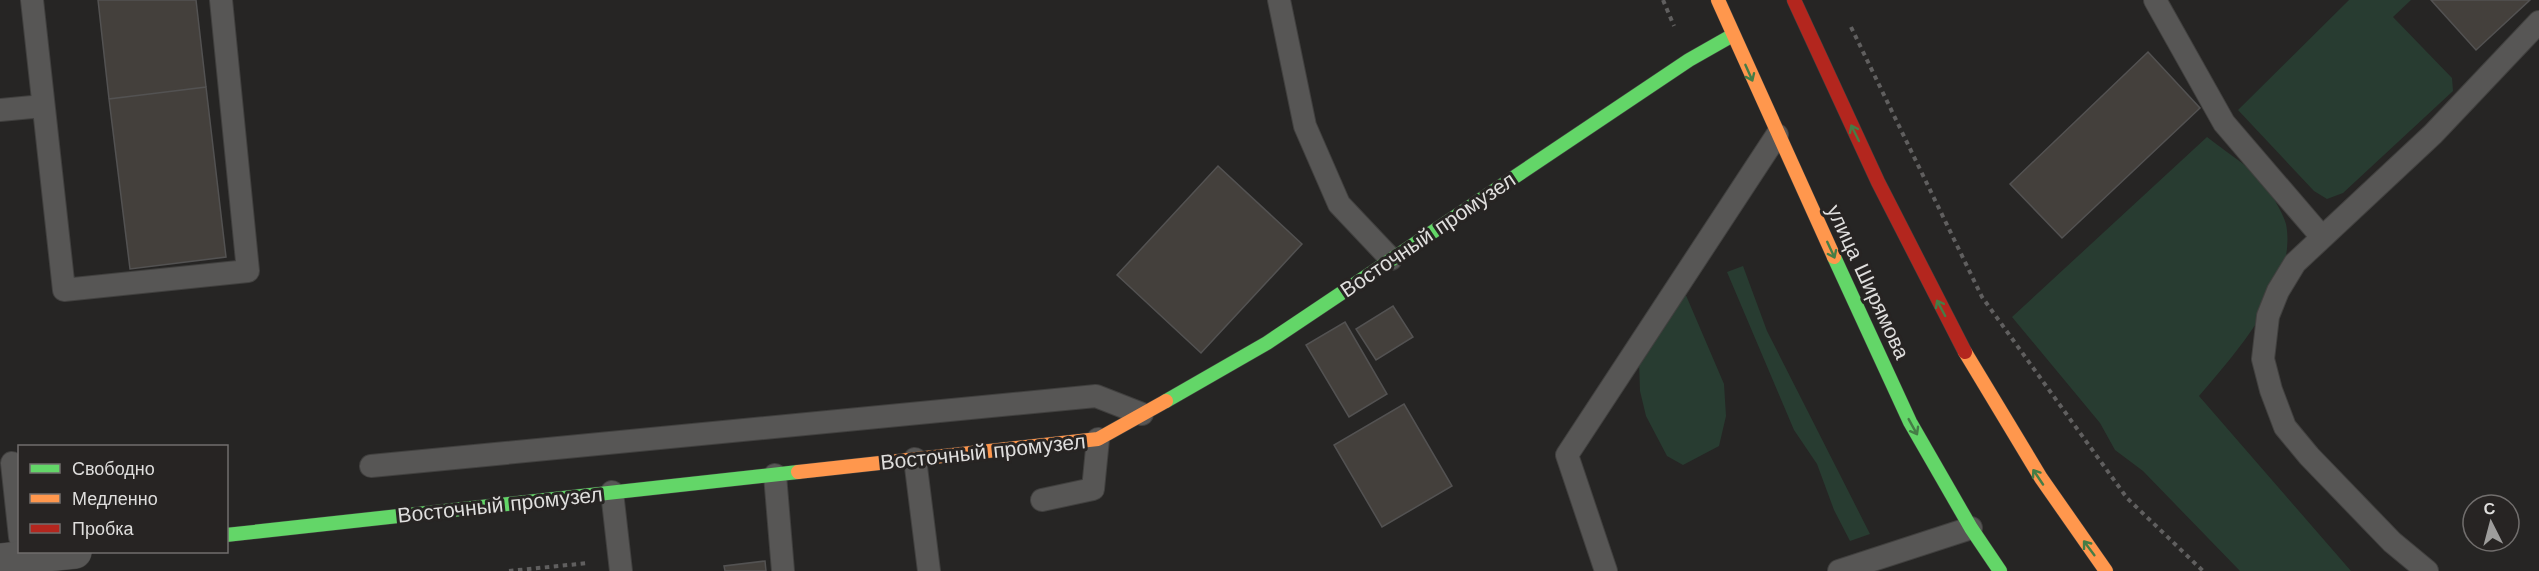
<svg xmlns="http://www.w3.org/2000/svg" width="2539" height="571" font-family="'Work Sans',sans-serif">
<style>
.green{fill:#283c31}
.building{fill:#44403c;stroke:#535252;stroke-width:1.5}
.lines{fill:none;stroke-linecap:round;stroke-linejoin:round}
.lane-casing{stroke:#41403f;stroke-width:24}
.street-casing{stroke:#41403f;stroke-width:34}
.fast-casing{stroke:#41403f;stroke-width:15}
.slow-casing{stroke:#41403f;stroke-width:15}
.jam-casing{stroke:#41403f;stroke-width:15}
.path{stroke:#605f5f;stroke-width:4;stroke-dasharray:4.5 4.5;stroke-linecap:butt}
.lane{stroke:#575655;stroke-width:22}
.street{stroke:#575655;stroke-width:33}
.fast{stroke:#63d668;stroke-width:14}
.slow{stroke:#ff974d;stroke-width:14}
.jam{stroke:#b3261e;stroke-width:14}
.oneway{stroke:#457d46}
.labels{text-anchor:middle;stroke-width:6;stroke-linejoin:round;paint-order:stroke}
.street-label{font-size:21px;fill:#dfdedd;stroke:#272423}
</style>
<rect width="100%" height="100%" fill="#262524"/>
<!-- green -->
<path class="green" d="M2349,0H2411L2393,17L2452,78L2453,91L2343,193L2327,199L2314,191L2238,110Z
M2207,137C2222,149 2253,169 2264,183C2270,191 2284,215 2286,224C2298,284 2235,354 2199,396L2351,571H2240L2143,471L2115,450L2100,423L2012,317Z
M1743,266L1767,331L1870,534L1850,541L1834,510L1817,464L1794,430L1727,272Z
M1685,293L1724,384L1726,416L1719,446L1683,465L1667,456L1646,416L1640,391L1639,361Z"/>
<!-- building -->
<path class="building" d="M98,0H196L206,87L109,99Z
M2431,0H2530L2476,50Z
M2148,52L2200,108L2062,238L2010,184Z
M206,87L226,257L130,269L109,99Z
M1218,166L1302,244L1201,353L1117,275Z
M1393,306L1413,337L1376,360L1356,329Z
M1345,322L1387,394L1349,417L1306,345Z
M1404,404L1452,486L1382,527L1334,445Z
M765,561L766,571H725L724,566Z"/>
<g class="lines">
<defs>
<path id="lane" d="M32,0L64,290L248,271L221,0
M1279,0L1305,126L1339,204L1391,259
M2155,0L2224,123L2321,236
M0,110L43,106
M915,459L929,571
M12,463L20,537
M371,466L1096,396L1142,414
M775,475L783,571
M612,492L621,571
M1042,500L1093,489L1098,439
M1606,571L1567,455L1777,135
M1839,571L1971,528
M2427,571L2392,542L2309,456L2285,427L2271,390L2263,359L2268,316L2278,291L2295,263L2433,134L2539,22"/>
<path id="street" d="M0,560L75,552"/>
<path id="fast" d="M1834,257L1910,422L1971,528L2000,571
M1166,401L1267,343L1689,60L1733,35
M226,535L798,472"/>
<path id="slow" d="M1718,0L1834,257
M1965,352L2041,478L2106,571
M798,472L1098,439L1166,401"/>
<path id="jam" d="M1794,0L1878,182L1965,352"/>
</defs>
<!-- lane casing -->
<use href="#lane" class="lane-casing"/>
<!-- street casing -->
<use href="#street" class="street-casing"/>
<!-- fast casing -->
<use href="#fast" class="fast-casing"/>
<!-- slow casing -->
<use href="#slow" class="slow-casing"/>
<!-- jam casing -->
<use href="#jam" class="jam-casing"/>
<!-- path -->
<path class="path" d="M1663,0L1674,26
M1851,27L1982,297L2127,498L2203,571
M509,571L588,563"/>
<!-- lane -->
<use href="#lane" class="lane"/>
<!-- street -->
<use href="#street" class="street"/>
<!-- fast -->
<use href="#fast" class="fast"/>
<!-- slow -->
<use href="#slow" class="slow"/>
<!-- jam -->
<use href="#jam" class="jam"/>
</g>
<!-- one-way arrows -->
<defs><path id="oneway-shaft" d="M-6 0H5M1.5-3L5.5 0L1.5 3" fill="none" stroke-width="1.6" stroke-linecap="round" stroke-linejoin="round" transform="scale(1.5)"/></defs>
<g class="oneway">
<use href="#oneway-shaft" transform="translate(1749 73) rotate(66)"/>
<use href="#oneway-shaft" transform="translate(1855 133) rotate(-116)"/>
<use href="#oneway-shaft" transform="translate(1831 250) rotate(65)"/>
<use href="#oneway-shaft" transform="translate(1941 308) rotate(-118)"/>
<use href="#oneway-shaft" transform="translate(1913 427) rotate(61)"/>
<use href="#oneway-shaft" transform="translate(2038 477) rotate(-124)"/>
<use href="#oneway-shaft" transform="translate(2089 548) rotate(-127)"/>
</g>
<g class="labels">
<!-- street labels -->
<g class="street-label">
<text transform="translate(1428 235) rotate(-34)" y="7">Восточный промузел</text>
<text transform="translate(1868 282) rotate(65)" y="7">улица Ширямова</text>
<text transform="translate(983 452) rotate(-6)" y="7">Восточный промузел</text>
<text transform="translate(500 505) rotate(-6)" y="7">Восточный промузел</text>
</g>
</g>
<!-- legend -->
<rect x="18" y="445" width="210" height="108" fill="#272423" stroke="#716e6d" stroke-width="1.5"/>
<rect x="30" y="464" width="30" height="9" fill="#63d668" stroke="#716e6d" stroke-width="1.5"/>
<text x="72" y="475" font-size="18" fill="#dfdedd">Свободно</text>
<rect x="30" y="494" width="30" height="9" fill="#ff974d" stroke="#716e6d" stroke-width="1.5"/>
<text x="72" y="505" font-size="18" fill="#dfdedd">Медленно</text>
<rect x="30" y="524" width="30" height="9" fill="#b3261e" stroke="#716e6d" stroke-width="1.5"/>
<text x="72" y="535" font-size="18" fill="#dfdedd">Пробка</text>
<!-- north arrow -->
<g transform="translate(2491 523) rotate(354)"><circle r="28" fill="#272423" stroke="#716e6d" stroke-width="1.5"/>
<path d="M0-4.5L10 22L0 15L-10 22Z" fill="#9e9d9c"/>
<text y="-9" font-size="16" font-weight="bold" text-anchor="middle" fill="#dfdedd">С</text>
</g>
</svg>
